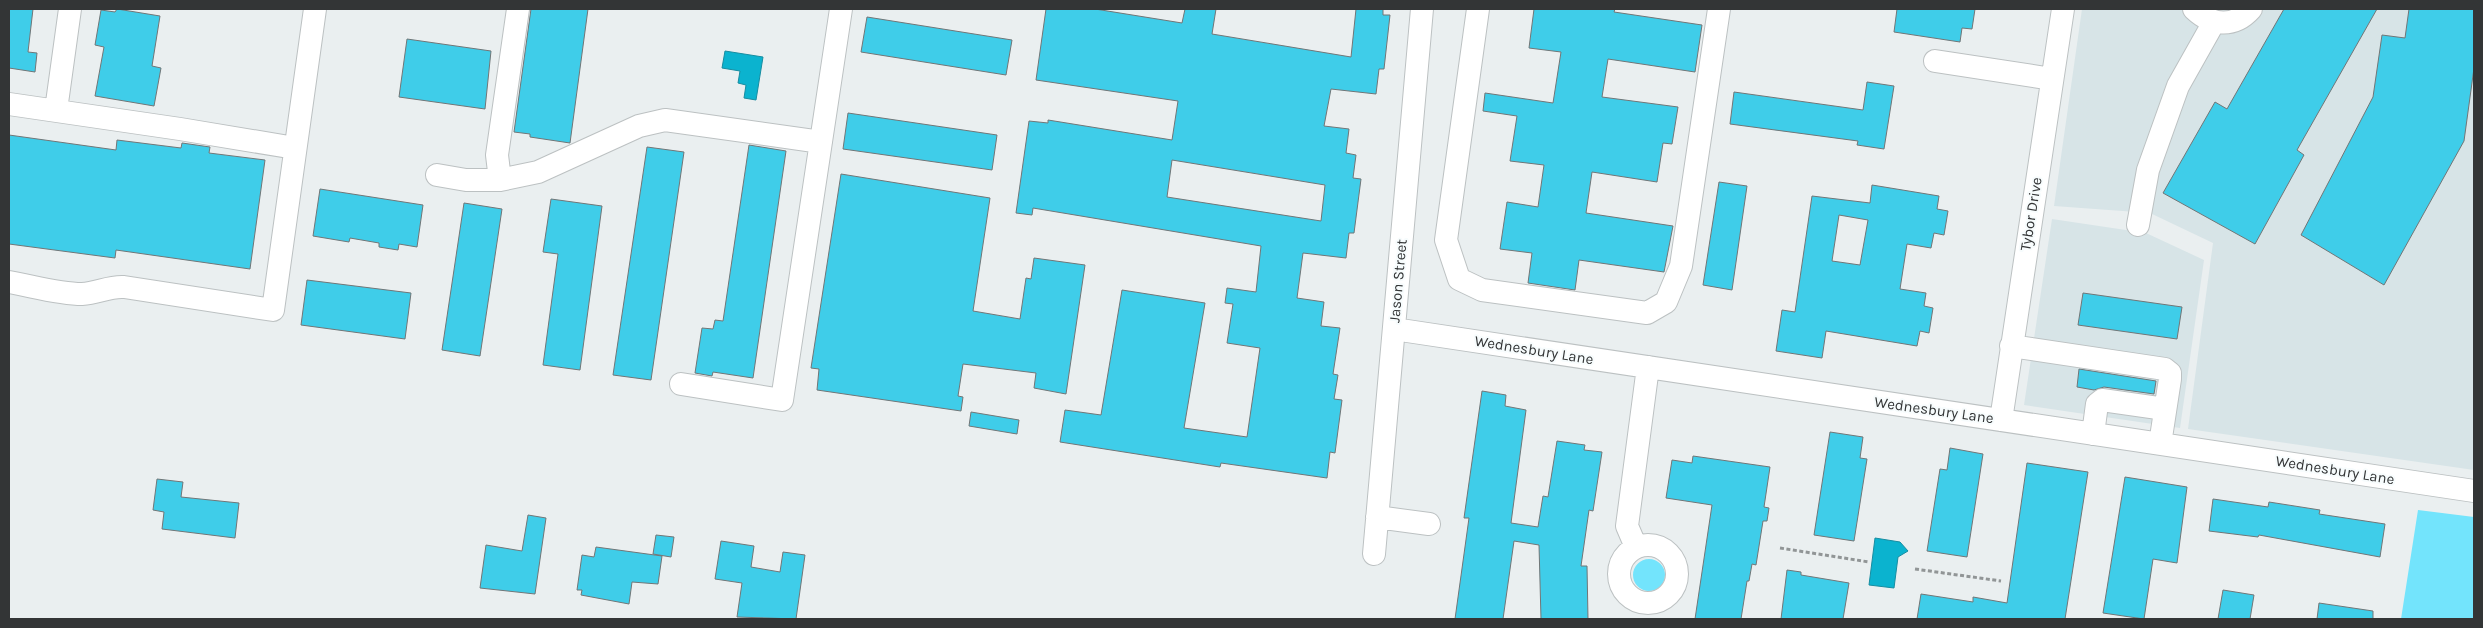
<svg xmlns="http://www.w3.org/2000/svg" width="2483" height="628" font-family="Karla,sans-serif">
<style>
.built{fill:#d7e4e7}
.green{fill:#73e4fc}
.water{fill:#0bb3cf;stroke:#178da1}
.building{fill:#3fcde9;stroke:#717677;fill-rule:evenodd}
.lines{fill:none;stroke-linecap:round;stroke-linejoin:round}
.minor-casing{stroke:#bcc1c2;stroke-width:24}
.path{stroke:#919596;stroke-width:3;stroke-dasharray:4 2.5;stroke-linecap:butt}
.minor{stroke:#fff;stroke-width:22}
.labels{text-anchor:middle;stroke-width:4;stroke-linejoin:round;paint-order:stroke}
.street-label{font-size:15px;fill:#333536;stroke:#f7fcfd}
</style>
<rect width="100%" height="100%" fill="#eaeff0"/>
<!-- built -->
<path class="built" d="M2082,9H2474V470L2188,429L2213,243L2150,213L2054,206Z
M2052,219L2146,233L2204,260L2180,428L2024,405Z"/>
<!-- green -->
<path class="green" d="M2418,510L2474,517V619H2401Z
M1633 575a16 16 0 1 1 32 0a16 16 0 1 1-32 0Z"/>
<!-- water -->
<path class="water" d="M725,51L763,57L756,100L744,98L746,85L738,83L740,71L722,68Z
M1875,538L1900,542L1908,551L1898,557L1894,588L1869,585Z"/>
<!-- building -->
<path class="building" d="M9,9H33L28,52L37,53L35,72L9,68Z
M117,9L160,16L152,66L161,68L154,106L95,96L104,47L95,45L101,10L115,12Z
M531,9H588L570,143L530,137V134L514,132Z
M1046,9H1095L1182,23L1185,9H1216L1212,34L1351,57L1356,9H1383V15H1390L1384,69H1379L1376,94L1331,89L1324,126L1349,129L1346,153L1356,155L1353,178L1361,179L1354,233H1349L1346,258L1303,253L1297,298L1324,302L1321,326L1340,328L1333,374L1338,375L1334,399L1342,400L1335,453L1330,452L1327,478L1221,463L1220,467L1060,442L1065,410L1101,415L1122,290L1205,303L1184,428L1247,437L1260,348L1227,343L1233,304L1225,303L1227,288L1256,292L1261,246L1033,208L1032,215L1016,213L1029,121L1048,123V120L1172,140L1178,101L1036,80ZM1172,160L1325,185L1321,221L1167,197Z
M1534,9H1615L1614,12L1702,25L1695,72L1608,59L1602,97L1678,107L1672,144L1663,143L1657,182L1592,172L1586,213L1673,226L1664,272L1579,260L1575,290L1528,283L1532,253L1500,249L1507,202L1538,207L1544,165L1510,161L1517,116L1483,111L1485,93L1553,103L1561,52L1529,48Z
M1897,9H1975L1972,29L1962,28L1960,42L1894,32Z
M2284,9H2377L2297,150L2304,155L2255,244L2163,193L2215,102L2227,109Z
M2409,9H2474V68L2464,141L2384,285L2301,235L2373,97L2382,35L2405,38Z
M867,17L1012,40L1006,75L861,52Z
M407,39L491,51L485,109L399,97Z
M1867,82L1894,86L1884,149L1857,145L1858,141L1730,124L1734,92L1863,110Z
M848,113L997,135L992,170L843,149Z
M9,135L116,150L117,140L181,148L182,143L210,147L209,153L265,160L250,269L116,250L115,258L9,244Z
M749,145L786,151L753,378L713,372L712,376L695,373L702,328L713,329L715,320L723,321Z
M647,147L684,152L651,380L613,375Z
M841,174L990,198L973,311L1020,319L1026,278L1031,279L1034,258L1085,265L1066,394L1034,388L1036,373L963,364L958,396L963,397L961,411L817,390L819,369L811,368Z
M1719,182L1747,186L1732,290L1703,285Z
M1872,185L1939,196L1937,209L1948,211L1944,235L1934,233L1931,248L1907,244L1900,289L1926,293L1924,306L1933,308L1929,333L1920,331L1917,346L1826,331L1822,358L1776,351L1782,310L1795,312L1812,196L1870,203ZM1839,215L1868,220L1860,265L1832,261Z
M320,189L423,205L417,247L399,244L398,250L379,247V243L350,238L349,242L313,236Z
M551,199L602,206L580,370L543,365L558,254L543,252Z
M464,203L502,209L480,356L442,350Z
M307,280L411,293L405,339L301,325Z
M2083,293L2182,307L2177,339L2078,325Z
M2079,369L2156,381L2154,394L2104,387L2094,390L2077,387Z
M1482,391L1506,395L1505,406L1526,410L1511,523L1538,527L1543,496L1548,497L1557,441L1585,445L1584,450L1602,452L1593,511L1589,510L1581,566H1587L1588,619H1541L1539,545L1514,541L1503,619H1455L1469,518H1464Z
M971,412L1019,420L1017,434L969,426Z
M1830,432L1863,437L1860,458L1867,459L1854,541L1814,535Z
M1950,448L1983,454L1967,557L1927,551L1940,469L1947,470Z
M1693,456L1770,467L1764,507L1769,508L1767,521H1763L1756,565L1752,564L1749,581H1747L1741,619H1695L1712,505L1666,498L1672,460L1692,463Z
M2027,463L2088,472L2065,619H1917L1921,594L1973,602V597L2007,603Z
M2125,477L2187,487L2177,563L2153,559L2144,619L2103,613Z
M157,479L183,482L181,497L239,503L235,538L162,529L164,512L153,510Z
M2213,499L2268,507L2269,502L2320,510L2319,514L2385,524L2380,557L2259,535L2258,537L2209,531Z
M528,515L546,518L535,594L480,588L486,545L522,551Z
M656,535L674,537L671,557L653,554Z
M721,541L754,546L751,567L780,572L783,552L805,555L796,619L737,617L742,583L715,579Z
M596,547L662,556L658,584L632,582L629,604L581,595L582,590H577L582,555L594,557Z
M1787,570L1801,572V575L1849,583L1843,619H1781Z
M2223,590L2254,595L2250,619H2218Z
M2319,603L2373,611V619H2317Z"/>
<g class="lines">
<defs>
<path id="minor" d="M1478,9L1446,240L1459,279L1482,290L1647,313L1666,302L1681,266L1719,9
M2194,9C2212,26 2234,28 2251,9
M1935,61L2052,79
M9,104L180,129L295,148
M56,110L70,9
M437,175L466,180H500L538,172L639,126L665,120L821,142
M500,180L497,155L518,9
M2138,225L2148,170L2178,86L2214,22
M9,282C32,286 59,294 82,294C98,293 109,286 124,287L273,310L315,9
M1394,329L2474,491
M2011,346L2165,369L2170,373V379L2160,444
M681,384L782,400L841,9
M2001,420L2063,9
M2093,434L2097,404L2102,400L2165,409
M1377,517L1429,524
M1619 574a29 29 0 1 1 58 0a29 29 0 1 1-58 0Z
M1636,547L1627,526L1648,367
M1374,554L1422,9"/>
</defs>
<!-- minor casing -->
<use href="#minor" class="minor-casing"/>
<!-- path -->
<path class="path" d="M1780,548L1869,562
M1915,569L2001,581"/>
<!-- minor -->
<use href="#minor" class="minor"/>
</g>
<g class="labels">
<!-- street labels -->
<g class="street-label">
<text transform="translate(2031 214) rotate(-81)" y="5">Tybor Drive</text>
<text transform="translate(1398 281) rotate(-85)" y="5">Jason Street</text>
<text transform="translate(1534 350) rotate(9)" y="5">Wednesbury Lane</text>
<text transform="translate(1934 410) rotate(8)" y="5">Wednesbury Lane</text>
<text transform="translate(2335 470) rotate(9)" y="5">Wednesbury Lane</text>
</g>
</g>
<!-- border -->
<rect width="2483" height="628" fill="none" stroke="#333536" stroke-width="20"/>
</svg>
